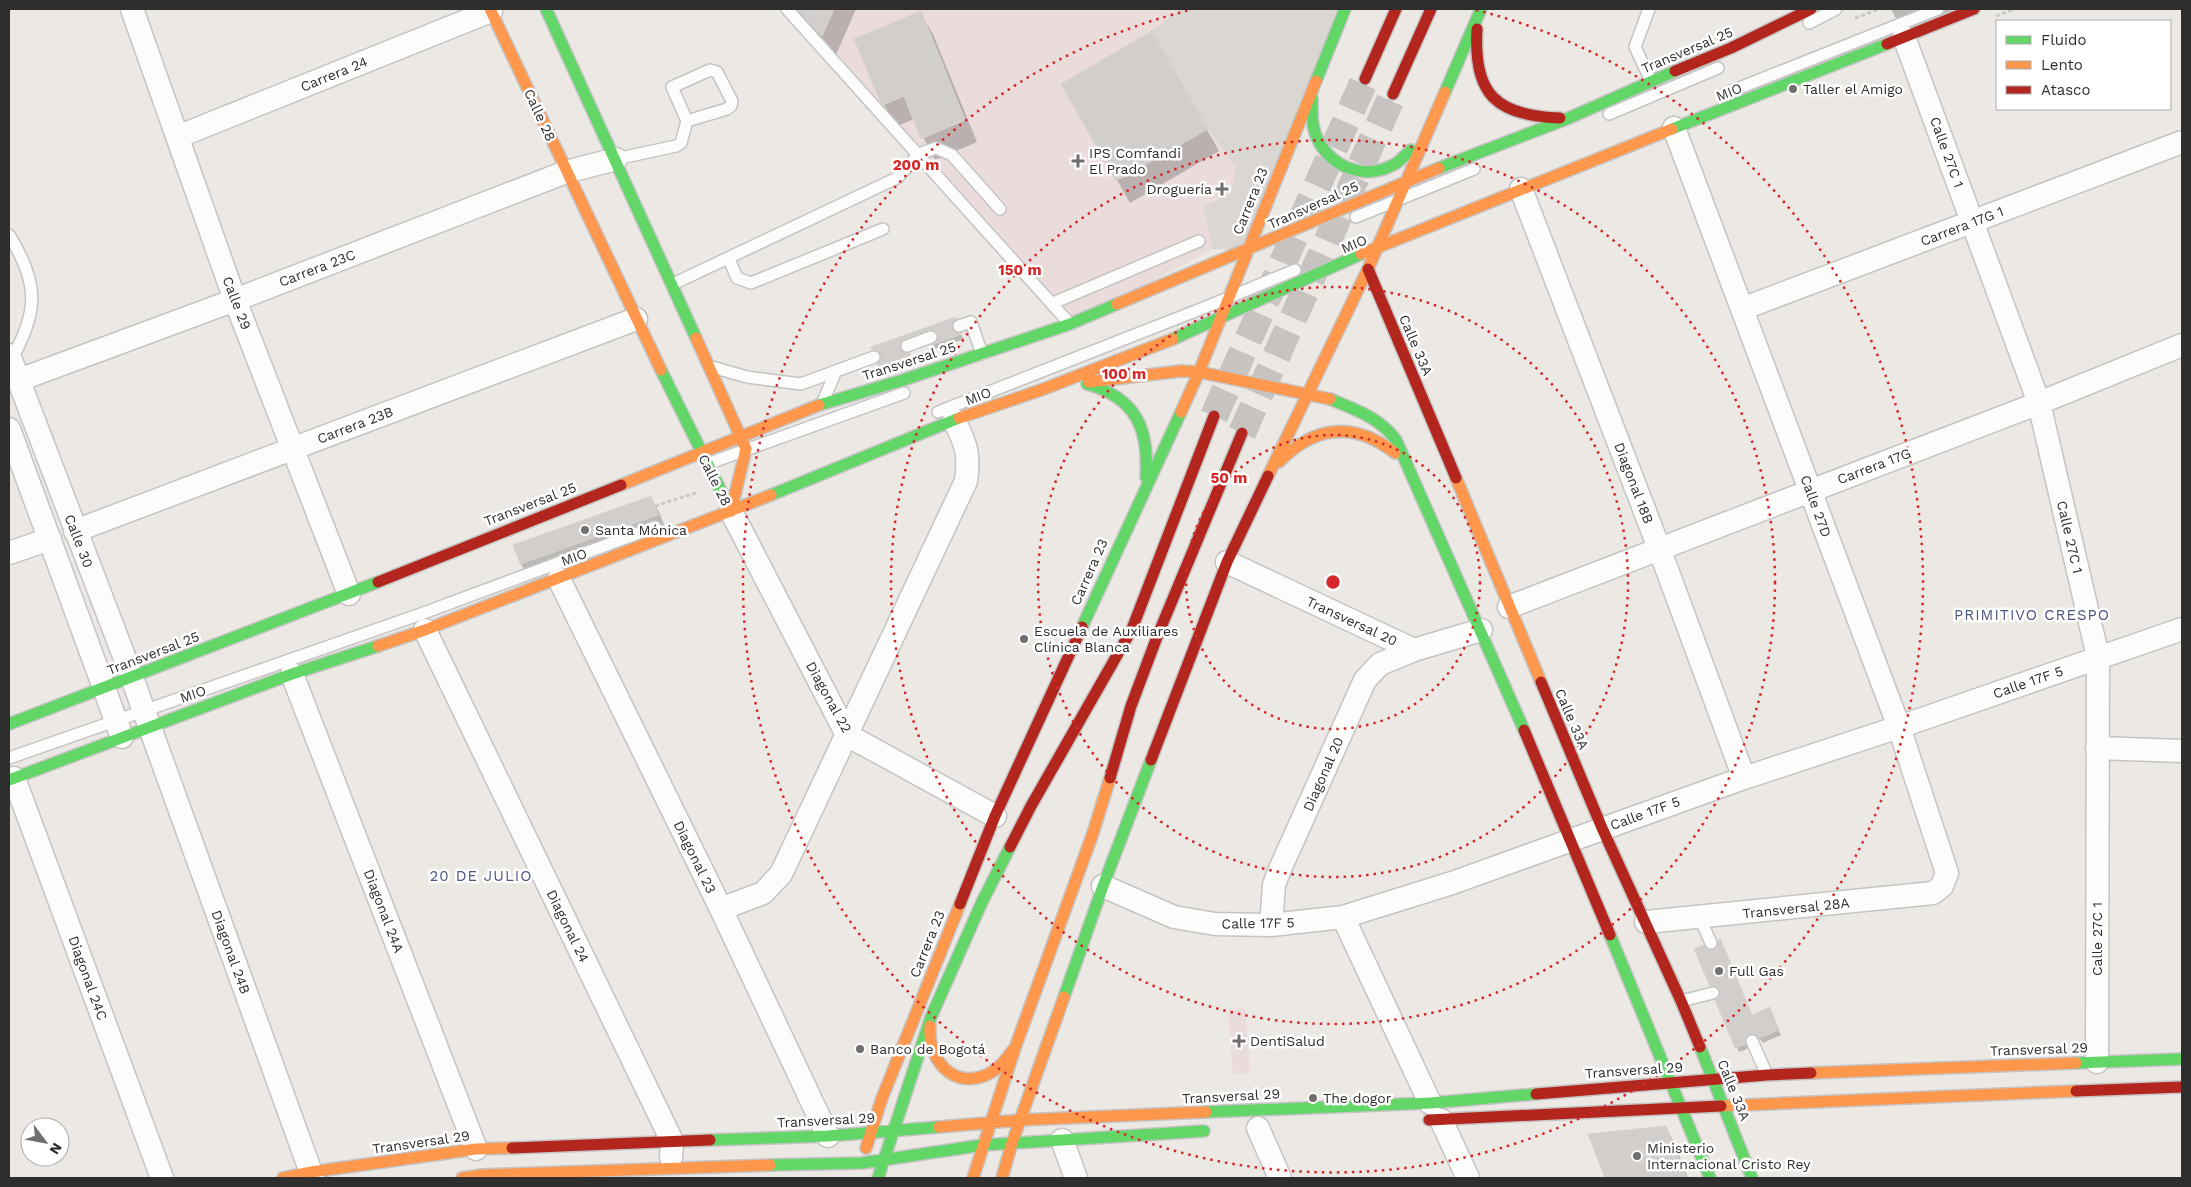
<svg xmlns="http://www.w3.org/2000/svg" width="2191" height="1187" font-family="'Work Sans',sans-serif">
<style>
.medical{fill:#e9dcdb}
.plaza{fill:#dad6d2}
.shadow{fill:#0003}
.building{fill:#d1cecb;stroke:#d7d4d0}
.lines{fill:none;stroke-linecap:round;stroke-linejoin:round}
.primary-tunnel{stroke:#c6c3c0;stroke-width:28;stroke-dasharray:28 14;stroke-linecap:butt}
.lane-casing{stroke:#c5c4c5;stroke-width:14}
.street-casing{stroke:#c5c4c5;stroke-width:25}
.fast-casing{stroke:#c5c4c5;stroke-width:14}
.slow-casing{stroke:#c5c4c5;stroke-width:14}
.jam-casing{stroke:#c5c4c5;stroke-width:14}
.path{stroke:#c9c9c8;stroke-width:3;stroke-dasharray:4 2.5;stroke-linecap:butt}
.lane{stroke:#fcfcfb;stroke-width:11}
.street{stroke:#fcfcfb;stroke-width:22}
.fast{stroke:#63d668;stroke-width:11}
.slow{stroke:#ff974d;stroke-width:11}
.jam{stroke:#b3261e;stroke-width:11}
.ring{fill:none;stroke:#d62828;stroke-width:2.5;stroke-dasharray:2.5 5}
.poi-dot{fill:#706f6e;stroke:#fff;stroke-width:2}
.labels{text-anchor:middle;stroke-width:5;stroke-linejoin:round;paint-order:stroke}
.street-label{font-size:14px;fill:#2e2e2e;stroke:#fff}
.poi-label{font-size:14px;fill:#2e2e2e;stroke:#fff;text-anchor:start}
.neighbourhood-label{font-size:15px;letter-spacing:1px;fill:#4d5680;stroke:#fff}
.centre{fill:#d62828;stroke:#fff;stroke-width:2.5}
.ring-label{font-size:15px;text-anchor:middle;font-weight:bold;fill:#d62828;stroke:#fff;stroke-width:5;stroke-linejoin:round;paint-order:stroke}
</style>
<rect width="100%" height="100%" fill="#ece8e4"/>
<!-- medical -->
<path class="medical" d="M787,9H1181L1152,32L1208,129L1236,167L1231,194L1213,249L1070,324Z
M1245,1008L1250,1073L1233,1074L1228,1009Z"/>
<!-- plaza -->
<path class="plaza" d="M1181,9H1345L1247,250L1213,249L1203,206L1231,194L1236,167L1208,129L1152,31Z"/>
<!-- shadow -->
<path class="shadow" d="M787,9H856L835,57Z
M1891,9H1957L1903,31Z
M920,12L933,34L977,142L935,160L914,119L897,126L881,100Z
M1152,33L1219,151L1130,203L1063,85Z
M955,318L959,324L954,329V333L961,335L964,339L935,349L933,345L937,343L940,338L936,334L907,344L902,352L909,354L913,361L882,372L878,364L881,362L882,356L876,355L872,348Z
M651,497L660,514L667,532L531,580L521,564L515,546Z
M1696,950L1752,1016L1772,1014L1781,1035L1763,1043L1760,1039H1752L1748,1042L1747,1049L1739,1052L1717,1000L1721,996V993L1714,991Z
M1666,1127L1675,1144L1688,1178H1606L1589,1135Z"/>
<!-- building -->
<path class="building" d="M797,9H834L822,36Z
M921,11L965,120L921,139L904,96L883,105L880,101L854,39Z
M1152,31L1208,129L1116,181L1061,84Z
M956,317L957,319L952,324V329L954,332L962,334L931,345L936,342L938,338L936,332L933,330L904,339L900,344V349L905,353H910L911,356L878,367L877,364L880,361L881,355L878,351L872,350L871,347Z
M651,496L658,515L520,564L513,545Z
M1720,938L1752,1015L1770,1007L1779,1030L1759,1038L1756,1035L1749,1034L1746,1037L1745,1044L1735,1048L1715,1000L1720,996V991L1716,986H1710L1694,949L1704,945L1707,949L1714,950L1717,947L1718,940Z
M1666,1126L1686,1178H1605L1588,1134Z"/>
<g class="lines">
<!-- primary-tunnel -->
<path class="primary-tunnel" d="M1214,416L1365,79
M1242,433L1393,94"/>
<defs>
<path id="lane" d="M787,9L1070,324
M1649,9L1635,47L1651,81
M1809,23L1836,9
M1724,94L1938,9
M1609,114L1718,68
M616,159L676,146L681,143L687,121L727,109L731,106L732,101L717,72L710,70L672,87L687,121
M1356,217L1474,169
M9,235C39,283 39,311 11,360
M729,259L737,278L751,283L883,229
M673,284L897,178L919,154L936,148L952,155L1000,209
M1053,303L1199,241
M959,326L971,322L982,354
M907,346L931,337
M712,367L747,377L801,384L836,371
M824,399L836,371L874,357
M938,412L1206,307L1295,270
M707,464L904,393
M9,758L418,615L655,527
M1700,918L1711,943
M1681,1001L1713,993
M1752,1041L1767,1075"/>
<path id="street" d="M132,9L235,300L349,594
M1904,37L2039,403L2098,657L2097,1062
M177,137L491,11
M1521,189L1659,548L1744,778
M1742,309L2182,142
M9,355L127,664L313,1178
M19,380L235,300L566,172L616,159
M9,429L122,737
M731,511L847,735L995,816
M75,531L636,319
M9,553L50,539
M1227,562L1414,650L1481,630
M559,579L721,909L828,1136
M1509,607L2039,403L2182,345
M425,630L672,1141L671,1157
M292,674L476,1149
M2097,748L2182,751
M14,778L162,1178
M1103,886L1174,917L1215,924L1271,925L1343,917L1452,883L1744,778L1899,727L2182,629
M721,909L763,893L781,874L966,481C970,454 966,444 954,420
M1343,917L1430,1103
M1646,922L1933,893L1942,886L1947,873L1899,727L1674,128
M1271,925L1274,885L1280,869L1365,680L1380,664L1414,650
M1441,1120L1468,1178
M1258,1128L1280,1178
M1062,1140L1076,1178"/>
<path id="fast" d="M546,9L696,338
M1316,81L1345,9
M1445,92L1481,9
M1312,98C1312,112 1311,127 1318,140C1332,168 1365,180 1393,165C1400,162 1405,155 1411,150
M1672,129L1887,44
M1439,168L1569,118L1675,71
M1173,339L1361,254
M661,370L731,511
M1087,384C1136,398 1149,428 1146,477
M1330,399C1356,410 1379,417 1396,440L1524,730
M819,405L903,380L1070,324L1117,304
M771,495L959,418
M1082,627L1181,412
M9,724L378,582
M9,780L292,674L378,646
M1610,935L1710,1178
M1064,997L1103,886L1151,760
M1700,1047L1752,1178
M2076,1063L2182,1059
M1206,1112L1430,1103L1536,1094
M710,1140L828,1136L939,1127
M770,1165L862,1163L983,1145L1204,1131
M878,1178L931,1017L982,902L1010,847"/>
<path id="slow" d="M490,9L661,370
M1361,254L1672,129
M1117,304L1439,168
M696,338L746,449L731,511
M1089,382L1181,371L1199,372L1330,399
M1181,412L1199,372L1316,81
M959,418L1041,390L1173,339
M1279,462C1315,425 1354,421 1395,453
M1268,476L1368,269L1445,92
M1456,478L1541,682
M621,485L819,405
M378,646L425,630L771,495
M930,1026C927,1065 960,1094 995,1070C1002,1065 1008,1057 1013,1050
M1811,1073L2076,1063
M1721,1106L2076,1091
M939,1127L1021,1120L1206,1112
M866,1148L882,1098L960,904
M283,1178L311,1172L476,1149L512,1148
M462,1178L482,1175L770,1165
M973,1178L1015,1048L1093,833L1110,778
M1002,1178L1012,1143L1064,997"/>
<path id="jam" d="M1477,29C1473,94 1496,116 1560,118
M1887,44L1974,9
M1675,71L1731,48L1811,9
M1365,79L1396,9
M1393,94L1431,9
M1368,269L1456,478
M378,582L621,485
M1541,682L1602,828L1681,1001L1700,1047
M1524,730L1610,935
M1151,760L1227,562L1268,476
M1110,778L1131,706L1157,637L1242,433
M1010,847L1031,806L1132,629L1214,416
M960,904L995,816L1082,627
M2076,1091L2182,1087
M1536,1094L1767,1075L1811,1073
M1429,1120L1721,1106
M512,1148L710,1140"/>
</defs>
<!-- lane casing -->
<use href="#lane" class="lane-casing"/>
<!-- street casing -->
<use href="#street" class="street-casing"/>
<!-- fast casing -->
<use href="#fast" class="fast-casing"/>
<!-- slow casing -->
<use href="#slow" class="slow-casing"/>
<!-- jam casing -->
<use href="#jam" class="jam-casing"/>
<!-- path -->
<path class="path" d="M1996,16L2015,9
M1855,18L1879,9
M655,506L696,493"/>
<!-- lane -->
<use href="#lane" class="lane"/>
<!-- street -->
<use href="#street" class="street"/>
<!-- fast -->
<use href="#fast" class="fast"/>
<!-- slow -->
<use href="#slow" class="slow"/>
<!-- jam -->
<use href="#jam" class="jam"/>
</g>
<!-- distance rings -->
<g class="ring">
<circle cx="1333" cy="582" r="147"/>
<circle cx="1333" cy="582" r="295"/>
<circle cx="1333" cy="582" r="442"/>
<path d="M1476 10A590 590 0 1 1 1190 10"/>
</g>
<!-- markers -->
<g class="poi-dot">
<circle cx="1793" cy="89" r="5"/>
<path d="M1075.5 153.5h5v5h5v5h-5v5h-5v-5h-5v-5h5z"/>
<path d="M1219.5 181.5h5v5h5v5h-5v5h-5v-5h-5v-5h5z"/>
<circle cx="585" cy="530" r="5"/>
<circle cx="1024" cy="639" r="5"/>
<circle cx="1719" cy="971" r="5"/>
<path d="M1236.5 1033.5h5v5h5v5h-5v5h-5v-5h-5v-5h5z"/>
<circle cx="860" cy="1049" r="5"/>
<circle cx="1313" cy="1098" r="5"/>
<circle cx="1637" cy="1156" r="5"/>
</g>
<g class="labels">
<!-- street labels -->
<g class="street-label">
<text transform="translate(1687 50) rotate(-23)" y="5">Transversal 25</text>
<text transform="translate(334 74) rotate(-22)" y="5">Carrera 24</text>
<text transform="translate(1729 92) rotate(-22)" y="5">MIO</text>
<text transform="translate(540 115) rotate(65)" y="5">Calle 28</text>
<text transform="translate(1947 152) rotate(70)" y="5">Calle 27C 1</text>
<text transform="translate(1250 201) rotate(-68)" y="5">Carrera 23</text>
<text transform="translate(1313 205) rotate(-24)" y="5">Transversal 25</text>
<text transform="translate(1962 226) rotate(-21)" y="5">Carrera 17G 1</text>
<text transform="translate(1354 244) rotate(-23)" y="5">MIO</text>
<text transform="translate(317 268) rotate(-21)" y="5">Carrera 23C</text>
<text transform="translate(237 303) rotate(69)" y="5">Calle 29</text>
<text transform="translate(1416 345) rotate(67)" y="5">Calle 33A</text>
<text transform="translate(909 361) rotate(-18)" y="5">Transversal 25</text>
<text transform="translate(978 396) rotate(-21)" y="5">MIO</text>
<text transform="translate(355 425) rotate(-21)" y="5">Carrera 23B</text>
<text transform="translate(1874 466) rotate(-21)" y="5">Carrera 17G</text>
<text transform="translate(715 480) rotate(63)" y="5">Calle 28</text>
<text transform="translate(1634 483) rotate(69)" y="5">Diagonal 18B</text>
<text transform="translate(530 504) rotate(-21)" y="5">Transversal 25</text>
<text transform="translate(1816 506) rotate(70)" y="5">Calle 27D</text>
<text transform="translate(2070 537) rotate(77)" y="5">Calle 27C 1</text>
<text transform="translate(79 541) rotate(69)" y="5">Calle 30</text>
<text transform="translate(574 557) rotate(-20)" y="5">MIO</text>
<text transform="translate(1089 572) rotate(-66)" y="5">Carrera 23</text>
<text transform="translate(1352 621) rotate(25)" y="5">Transversal 20</text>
<text transform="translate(153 653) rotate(-21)" y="5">Transversal 25</text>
<text transform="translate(2028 682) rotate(-19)" y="5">Calle 17F 5</text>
<text transform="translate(193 694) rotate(-19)" y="5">MIO</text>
<text transform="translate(829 697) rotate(61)" y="5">Diagonal 22</text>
<text transform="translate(1572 719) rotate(67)" y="5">Calle 33A</text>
<text transform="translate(1323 774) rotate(-66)" y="5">Diagonal 20</text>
<text transform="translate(1645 813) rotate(-20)" y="5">Calle 17F 5</text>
<text transform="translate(695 857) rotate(64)" y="5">Diagonal 23</text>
<text transform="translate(1796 908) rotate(-6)" y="5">Transversal 28A</text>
<text transform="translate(384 911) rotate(69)" y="5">Diagonal 24A</text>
<text transform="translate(1258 923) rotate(-1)" y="5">Calle 17F 5</text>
<text transform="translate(568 926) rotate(64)" y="5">Diagonal 24</text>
<text transform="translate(2097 939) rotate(-90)" y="5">Calle 27C 1</text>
<text transform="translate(927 944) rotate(-68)" y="5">Carrera 23</text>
<text transform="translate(231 952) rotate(70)" y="5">Diagonal 24B</text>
<text transform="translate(88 978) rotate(70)" y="5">Diagonal 24C</text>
<text transform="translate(2039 1049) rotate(-2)" y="5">Transversal 29</text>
<text transform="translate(1634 1070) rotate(-4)" y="5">Transversal 29</text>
<text transform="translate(1734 1090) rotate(68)" y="5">Calle 33A</text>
<text transform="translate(1231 1096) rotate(-3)" y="5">Transversal 29</text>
<text transform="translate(826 1120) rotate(-3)" y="5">Transversal 29</text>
<text transform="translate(421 1142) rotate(-8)" y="5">Transversal 29</text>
</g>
<!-- poi labels -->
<g class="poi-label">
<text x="1803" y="94">Taller el Amigo</text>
<text x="1089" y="158">IPS Comfandi<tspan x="1089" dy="16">El Prado</tspan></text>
<text x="1212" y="194" text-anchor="end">Droguería</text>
<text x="595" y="535">Santa Mónica</text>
<text x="1034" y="636">Escuela de Auxiliares<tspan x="1034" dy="16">Clínica Blanca</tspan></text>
<text x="1729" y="976">Full Gas</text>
<text x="1250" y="1046">DentiSalud</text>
<text x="870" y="1054">Banco de Bogotá</text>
<text x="1323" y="1103">The dogor</text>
<text x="1647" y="1153">Ministerio<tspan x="1647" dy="16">Internacional Cristo Rey</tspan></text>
</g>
<!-- neighbourhood labels -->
<g class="neighbourhood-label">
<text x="2032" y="620">PRIMITIVO CRESPO</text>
<text x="481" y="881">20 DE JULIO</text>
</g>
</g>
<circle cx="1333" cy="582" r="8" class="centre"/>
<g class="ring-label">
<text x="916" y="170">200 m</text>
<text x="1020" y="275">150 m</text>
<text x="1124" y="379">100 m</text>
<text x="1229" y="483">50 m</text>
</g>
<!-- border -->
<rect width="2191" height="1187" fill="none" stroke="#2e2e2e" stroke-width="20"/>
<!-- legend -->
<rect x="1996" y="20" width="175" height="90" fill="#ffffff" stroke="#ababab"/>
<rect x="2006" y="36" width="25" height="8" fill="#63d668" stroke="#ababab"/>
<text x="2041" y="45" font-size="15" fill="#2e2e2e">Fluido</text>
<rect x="2006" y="61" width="25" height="8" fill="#ff974d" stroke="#ababab"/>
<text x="2041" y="70" font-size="15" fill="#2e2e2e">Lento</text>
<rect x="2006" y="86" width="25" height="8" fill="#b3261e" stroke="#ababab"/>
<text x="2041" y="95" font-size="15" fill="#2e2e2e">Atasco</text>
<!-- north arrow -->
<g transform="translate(45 1142) rotate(122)"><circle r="24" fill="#ffffff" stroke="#ababab"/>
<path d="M0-4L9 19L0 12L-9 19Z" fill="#706f6e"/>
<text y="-8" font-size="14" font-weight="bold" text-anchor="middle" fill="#2e2e2e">N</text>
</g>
</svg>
